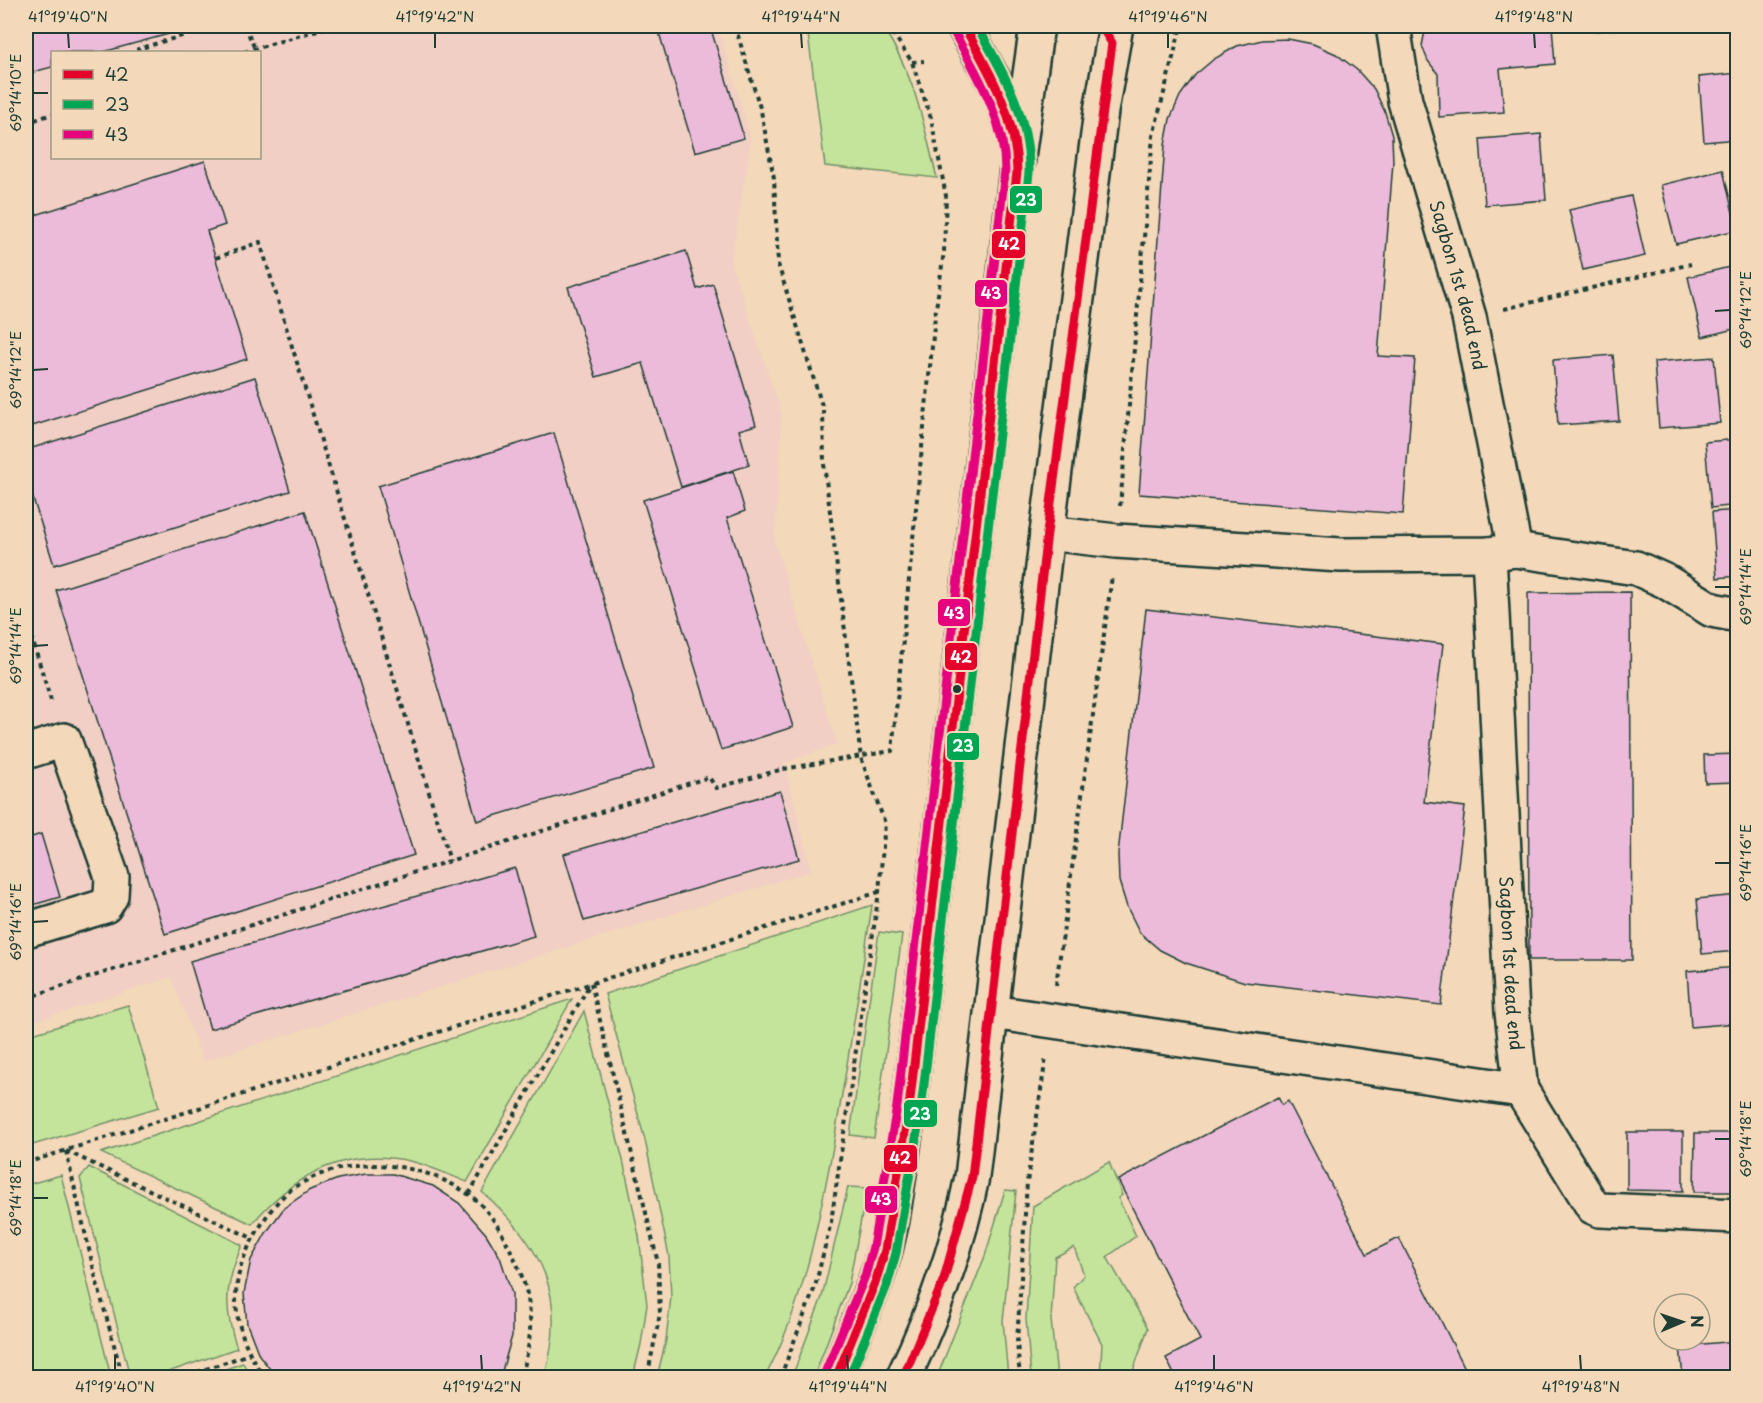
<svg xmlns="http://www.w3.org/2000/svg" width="1763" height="1403" font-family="'Playpen Sans',sans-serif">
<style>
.built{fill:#f1cfc4;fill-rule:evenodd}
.green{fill:#c4e49c;stroke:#729068;stroke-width:1.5}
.building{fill:#ecbbda;stroke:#1f3d34;stroke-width:1.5}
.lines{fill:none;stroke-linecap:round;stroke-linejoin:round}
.minor-casing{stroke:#1f3d34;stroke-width:38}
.major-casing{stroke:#1f3d34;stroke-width:38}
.path{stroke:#1f3d34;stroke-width:4;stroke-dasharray:4.5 4.5;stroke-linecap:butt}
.minor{stroke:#f3d8ba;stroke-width:33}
.major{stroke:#f3d8ba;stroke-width:33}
.bus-1-casing{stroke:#f3d8ba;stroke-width:14}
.bus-2-casing{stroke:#f3d8ba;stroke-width:14}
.bus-3-casing{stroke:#f3d8ba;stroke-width:14}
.bus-1{stroke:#e4002b;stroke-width:9}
.bus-2{stroke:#00a651;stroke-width:9}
.bus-3{stroke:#e5007d;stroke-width:9}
.ticks{fill:none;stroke:#1f3d34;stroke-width:2}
.bus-dot{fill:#1f3d34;stroke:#f3d8ba;stroke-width:2}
.labels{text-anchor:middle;stroke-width:4.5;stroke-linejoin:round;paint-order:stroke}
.street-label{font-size:18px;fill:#1f3d34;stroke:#f3d8ba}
.line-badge{stroke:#f3d8ba;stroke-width:2}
.badge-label{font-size:16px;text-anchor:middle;font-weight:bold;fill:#fff}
.neatline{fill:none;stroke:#1f3d34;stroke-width:2}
.ticks-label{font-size:15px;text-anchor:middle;fill:#1f3d34}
</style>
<rect width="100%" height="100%" fill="#f3d8ba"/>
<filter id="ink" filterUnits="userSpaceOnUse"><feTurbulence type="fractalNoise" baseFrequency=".0167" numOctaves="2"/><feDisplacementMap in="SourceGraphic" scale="12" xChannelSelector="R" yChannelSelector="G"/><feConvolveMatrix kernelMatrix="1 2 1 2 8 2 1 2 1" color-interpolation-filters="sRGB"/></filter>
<g filter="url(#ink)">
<!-- built -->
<path class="built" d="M26,26H718L751,140L731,263L782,415L775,543L837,744L784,763L811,871L203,1061L171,977L26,1024ZM52,52H260V158H52Z"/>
<!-- green -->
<path class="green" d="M807,26H882C916,77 922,119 937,178L825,166Z
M872,905C860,986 847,1067 833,1147C818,1226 803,1306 765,1377H657L666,1340L671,1297L669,1256L645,1140L605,994Z
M879,932L902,935L874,1138L850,1135Z
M572,999L467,1182C449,1175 430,1166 410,1161C345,1147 293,1175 252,1224L101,1153Z
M128,1005L159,1107L26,1147V1036Z
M584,1011L623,1160L639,1236L647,1305L641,1344L633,1377H544C569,1298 542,1244 482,1192Z
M1109,1162L1122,1195L1118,1198L1136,1236L1107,1257L1148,1328L1131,1377H1100L1102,1344L1073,1287L1084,1275L1074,1247L1055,1257L1051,1320L1057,1377H1031L1026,1319L1033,1206Z
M89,1167L242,1245C225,1285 223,1307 237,1348L154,1377H130L80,1178Z
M61,1175L111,1377H26V1185Z
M848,1187L867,1188L849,1283L814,1377H792L822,1297Z
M1005,1190L1016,1191L1003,1321L1008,1377H937L985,1256Z
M243,1363L251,1377H203Z"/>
<!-- building -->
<path class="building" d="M26,26H198L103,52H52V67L26,74Z
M657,26H710L744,138L695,152Z
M1426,26H1552L1555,64L1500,69L1504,112L1439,117L1438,74L1428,61L1422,46Z
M1594,26H1655L1595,31Z
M1288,39L1313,44L1336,54L1357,70L1374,89L1385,112L1392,136L1393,162L1378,356L1415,358L1403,514L1139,494L1165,145L1170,119L1180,96L1195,75L1214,59L1237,46L1262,40Z
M1738,73V139L1704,142L1699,77Z
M1541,134L1546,200L1485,205L1480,139Z
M205,161L225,225L207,231L247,359L26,428V218Z
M1723,170L1737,230L1676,244L1661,185Z
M1631,196L1645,256L1583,270L1569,210Z
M686,251L697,289L713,284L756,425L739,430L749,465L681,487L643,363L596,377L568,287Z
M1738,265V328L1702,337L1688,277Z
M1613,355L1619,421L1558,425L1553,360Z
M1714,357L1720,423L1659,428L1654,362Z
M255,377L290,491L54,565L26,476V450Z
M554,433L654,768L477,821L378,486Z
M1738,439V505L1711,508L1705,442Z
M733,471L745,511L727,518L793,727L721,750L643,500Z
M1738,510V576L1717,578L1712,512Z
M305,511L414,855L165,934L56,590Z
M1630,592L1632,960H1529L1528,593Z
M1146,609L1443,644L1424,802L1465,807L1441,1005L1245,982L1186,963L1160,950L1140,933L1127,907L1119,881L1118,854Z
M1738,754V782L1705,783L1704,755Z
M780,791L799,859L584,921L564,854Z
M1738,799V847L1734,800Z
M41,834L60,897L26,907V839Z
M515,868L534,936L210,1029L190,961Z
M1738,895V951L1702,954L1697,899Z
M1738,967V1023L1691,1027L1687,971Z
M1278,1097L1282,1105L1288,1101L1367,1254L1399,1238L1470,1378H1176L1166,1358L1200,1340L1118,1180Z
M1627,1132H1683V1191L1627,1190Z
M1695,1133H1738V1192H1694Z
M366,1174H393L433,1186L459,1203L486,1234L500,1257L512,1294V1336L500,1378H439L428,1374L423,1378H277L259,1355L247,1324L244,1293L251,1260L266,1233L284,1208L310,1190L338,1179Z
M1738,1341V1378H1683L1680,1346Z"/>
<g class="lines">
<defs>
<g id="minor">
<path id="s1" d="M1393,26L1405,101L1469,317L1515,550"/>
<path d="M1047,533L1116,541L1341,555L1489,554L1515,550L1636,568L1665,581L1712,610L1738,615"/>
<path id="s2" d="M1489,554L1512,1012L1521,1090L1593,1207L1600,1210L1738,1216"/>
<path d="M26,752L64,740L112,877L111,896L105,906L26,930"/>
<path d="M992,1012L1521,1090"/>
</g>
<path id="major" d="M964,26L1001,94L1017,143
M836,1378L876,1280L885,1250L892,1220L909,1108L1019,150L1037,26
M903,1378C934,1313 958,1247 972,1177L1047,533L1101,111L1116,26"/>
</defs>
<!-- minor casing -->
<use href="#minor" class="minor-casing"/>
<!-- major casing -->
<use href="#major" class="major-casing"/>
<!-- path -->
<path class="path" d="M187,26L189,33
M245,26L255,49
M735,26L761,111L774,178L778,264L823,409L824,464L861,758L885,823L879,892L831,1222L815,1287L780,1378
M139,52L138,49L215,26
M244,52L331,26
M912,62L924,61
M26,123L52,114
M216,258L260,242L450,861
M1504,309L1691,264
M1120,506L1153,136L1181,26
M26,619L52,704
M591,983L658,1263L660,1314L647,1378
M1056,985L1112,576
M26,998L709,777L716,788L783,769L892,751L935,316L944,251L946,196L931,118L912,62L888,26
M66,1151L96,1279L123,1378
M66,1151L252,1238
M26,1163L879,892
M469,1194L590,984
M180,1378L249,1354
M264,1378C230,1325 225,1281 260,1227C268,1213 279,1198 292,1189C343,1154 418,1159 468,1194C486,1206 500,1228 509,1247C533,1294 536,1327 521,1378
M1020,1378L1017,1342L1027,1182L1046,1057"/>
<!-- minor -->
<use href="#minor" class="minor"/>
<!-- major -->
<use href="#major" class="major"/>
<defs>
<path id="bus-1" d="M836,1378L876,1280L885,1250L909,1108L1017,172C1017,117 990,73 964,26
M903,1378L944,1279L972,1177L1047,533L1112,43L1101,26"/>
<path id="bus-2" d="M849,1378L887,1285L896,1253L921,1110L1029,173C1030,118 1004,73 977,26"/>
<path id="bus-3" d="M825,1373L865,1276L873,1247L897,1106L1005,171C1005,119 978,76 954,32"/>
</defs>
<!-- bus-1 casing -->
<use href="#bus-1" class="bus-1-casing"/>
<!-- bus-2 casing -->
<use href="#bus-2" class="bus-2-casing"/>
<!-- bus-3 casing -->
<use href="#bus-3" class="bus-3-casing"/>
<!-- bus-1 -->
<use href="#bus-1" class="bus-1"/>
<!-- bus-2 -->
<use href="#bus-2" class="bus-2"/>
<!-- bus-3 -->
<use href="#bus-3" class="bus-3"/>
</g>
</g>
<!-- ticks -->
<path class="ticks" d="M68,33L69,48M435,33V48M801,33L802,48M1168,33V48M1534,33L1535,48M33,93H48M1715,311L1730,310M33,370L48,369M1715,587H1730M33,646L48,645M1715,863H1730M33,922L48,921M1715,1139H1730M33,1198H48M115,1355V1370M481,1355L482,1370M847,1355L848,1370M1214,1355V1370M1580,1355L1581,1370"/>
<!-- markers -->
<circle class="bus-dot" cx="957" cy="689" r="5"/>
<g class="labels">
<!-- street labels -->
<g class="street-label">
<text dy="6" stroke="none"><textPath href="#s1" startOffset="268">Sagbon 1st dead end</textPath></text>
<text dy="6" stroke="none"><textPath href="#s2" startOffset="410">Sagbon 1st dead end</textPath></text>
</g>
</g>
<g class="line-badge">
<rect x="1009" y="185" width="34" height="29" rx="6" fill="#00a651"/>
<rect x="991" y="230" width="35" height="29" rx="6" fill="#e4002b"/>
<rect x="974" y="279" width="34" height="29" rx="6" fill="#e5007d"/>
<rect x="937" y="598" width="34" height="29" rx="6" fill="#e5007d"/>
<rect x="944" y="642" width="34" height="29" rx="6" fill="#e4002b"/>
<rect x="946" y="732" width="34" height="29" rx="6" fill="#00a651"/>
<rect x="903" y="1099" width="35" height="29" rx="6" fill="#00a651"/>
<rect x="883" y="1144" width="35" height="29" rx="6" fill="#e4002b"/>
<rect x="864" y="1185" width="34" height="29" rx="6" fill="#e5007d"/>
</g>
<g class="badge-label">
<text x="1026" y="206">23</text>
<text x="1009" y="250">42</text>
<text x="991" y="299">43</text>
<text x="954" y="619">43</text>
<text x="961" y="663">42</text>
<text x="963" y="752">23</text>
<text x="920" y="1120">23</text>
<text x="900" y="1164">42</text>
<text x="881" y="1205">43</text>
</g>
<!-- margin -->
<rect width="1763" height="1403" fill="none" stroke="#f3d8ba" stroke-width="66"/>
<!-- legend -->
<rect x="51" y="51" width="210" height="108" fill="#f3d8ba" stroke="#9e9a84" stroke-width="1.5"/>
<rect x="63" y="70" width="30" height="9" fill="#e4002b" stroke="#9e9a84" stroke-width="1.5"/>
<text x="105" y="81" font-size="18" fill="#1f3d34">42</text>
<rect x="63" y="100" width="30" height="9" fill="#00a651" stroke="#9e9a84" stroke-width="1.5"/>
<text x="105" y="111" font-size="18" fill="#1f3d34">23</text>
<rect x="63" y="130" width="30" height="9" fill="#e5007d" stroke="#9e9a84" stroke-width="1.5"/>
<text x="105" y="141" font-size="18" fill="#1f3d34">43</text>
<!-- north arrow -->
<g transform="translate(1682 1322) rotate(88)"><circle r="28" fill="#f3d8ba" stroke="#9e9a84" stroke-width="1.5"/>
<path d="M0-4.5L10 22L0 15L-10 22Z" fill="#1f3d34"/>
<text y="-9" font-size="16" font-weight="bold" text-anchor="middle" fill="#1f3d34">N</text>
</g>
<rect x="33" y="33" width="1697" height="1337" class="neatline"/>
<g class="ticks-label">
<text x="68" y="22">41°19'40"N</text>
<text x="435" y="22">41°19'42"N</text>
<text x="801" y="22">41°19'44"N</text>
<text x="1168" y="22">41°19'46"N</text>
<text x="1534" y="22">41°19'48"N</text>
<text transform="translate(16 93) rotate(-90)" y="5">69°14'10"E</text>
<text transform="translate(1746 310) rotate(-90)" y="5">69°14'12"E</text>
<text transform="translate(16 370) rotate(-90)" y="5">69°14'12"E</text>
<text transform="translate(1746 587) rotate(-90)" y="5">69°14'14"E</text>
<text transform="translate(16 646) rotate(-90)" y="5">69°14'14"E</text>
<text transform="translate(1746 863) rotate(-90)" y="5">69°14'16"E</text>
<text transform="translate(16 922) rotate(-90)" y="5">69°14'16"E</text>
<text transform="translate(1746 1139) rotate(-90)" y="5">69°14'18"E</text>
<text transform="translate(16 1198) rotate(-90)" y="5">69°14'18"E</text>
<text x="115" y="1392">41°19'40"N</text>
<text x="482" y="1392">41°19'42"N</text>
<text x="848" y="1392">41°19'44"N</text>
<text x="1214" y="1392">41°19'46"N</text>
<text x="1581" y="1392">41°19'48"N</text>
</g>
</svg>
